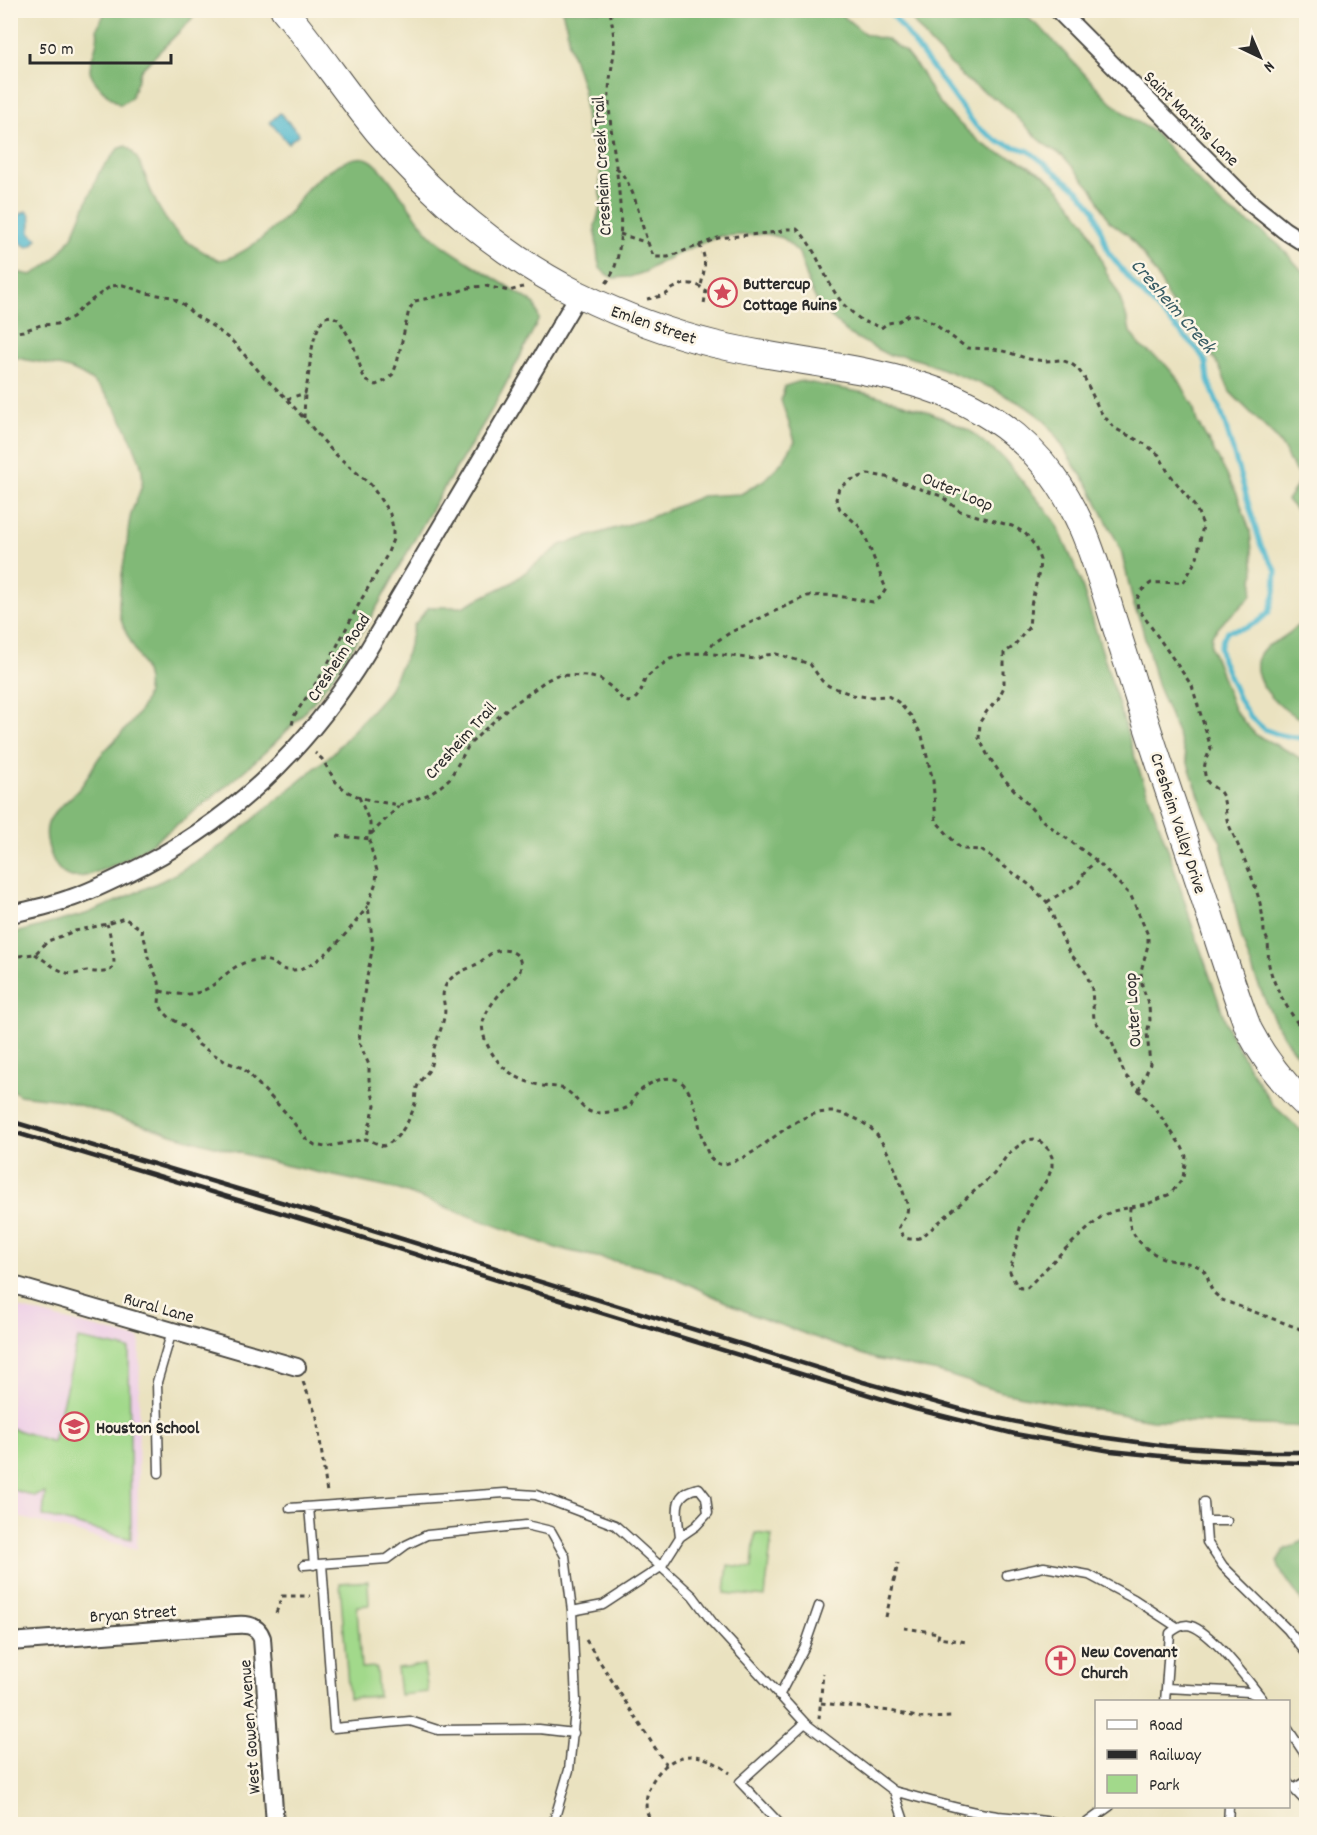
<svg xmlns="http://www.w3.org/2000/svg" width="1317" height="1835" font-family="Dekko,sans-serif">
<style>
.built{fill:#eed0e7}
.green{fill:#a2d98b;stroke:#66825b;stroke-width:1.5}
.forest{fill:#81b977;stroke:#567251;stroke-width:1.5}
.water{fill:#4fb8cd;stroke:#3d727c;stroke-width:1.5}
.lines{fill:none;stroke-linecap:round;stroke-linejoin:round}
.stream{stroke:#4fb8cd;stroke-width:5}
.lane-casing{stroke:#484641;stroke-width:11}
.street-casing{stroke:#484641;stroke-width:20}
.primary-casing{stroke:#484641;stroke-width:28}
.path{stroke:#484641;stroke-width:3;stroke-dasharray:4.5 4.5;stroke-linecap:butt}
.lane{stroke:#fff;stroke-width:8}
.street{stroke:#fff;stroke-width:16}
.primary{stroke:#fff;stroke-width:26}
.rail{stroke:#2b2b2b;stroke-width:4.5}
.labels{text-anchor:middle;stroke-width:5;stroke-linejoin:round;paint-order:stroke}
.street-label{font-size:18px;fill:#2b2b2b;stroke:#fcf5e5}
.poi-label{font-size:18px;font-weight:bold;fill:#2b2b2b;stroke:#fcf5e5;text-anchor:start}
.water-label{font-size:20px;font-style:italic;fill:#385c64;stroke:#fcf5e5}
</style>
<rect width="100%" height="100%" fill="#fcf5e5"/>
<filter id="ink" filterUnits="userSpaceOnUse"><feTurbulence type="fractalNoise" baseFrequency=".0167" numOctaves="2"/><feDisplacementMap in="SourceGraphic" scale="12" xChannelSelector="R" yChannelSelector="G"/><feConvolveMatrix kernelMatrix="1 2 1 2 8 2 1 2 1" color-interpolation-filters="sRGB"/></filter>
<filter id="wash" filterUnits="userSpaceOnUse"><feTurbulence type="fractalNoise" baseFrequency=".008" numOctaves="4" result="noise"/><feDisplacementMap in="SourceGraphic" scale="24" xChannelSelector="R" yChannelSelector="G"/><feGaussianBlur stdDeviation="1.35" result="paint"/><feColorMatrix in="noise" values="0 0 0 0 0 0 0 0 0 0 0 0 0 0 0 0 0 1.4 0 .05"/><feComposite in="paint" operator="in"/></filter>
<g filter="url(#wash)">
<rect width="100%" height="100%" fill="#eae2c0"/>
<!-- built -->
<path class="built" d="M10,1306L140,1339L137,1549L11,1515Z"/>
<!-- green -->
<path class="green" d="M78,1339L129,1349L131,1539L43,1516L45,1493L33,1496L11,1489V1428L53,1442Z
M755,1533L772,1535L765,1597L725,1593L728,1565L752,1568Z
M368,1581L369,1605L357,1606L361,1668L376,1667L378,1696L349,1698L340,1583Z
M424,1665L428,1692L400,1695L397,1668Z"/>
<!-- forest -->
<path class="forest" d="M106,11H198L188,23L141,70L131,98L120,105C112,99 90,81 90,70C91,55 100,43 97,28Z
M562,11H837L864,33L874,37L886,39L905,52L921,72L934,96L952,117L981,143L996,152L1017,159L1046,176L1062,192L1087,225L1107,274L1118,293L1128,321L1130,332L1140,346L1164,363L1179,380L1193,406L1197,422L1212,447L1237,494L1250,531L1254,571L1252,595L1235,612L1226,619L1212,635L1211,647L1234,709L1244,722L1256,735L1292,753L1306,763V1063C1278,1042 1253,973 1242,939L1221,842L1205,813L1180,740L1157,684L1141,623L1134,606L1121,550L1089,486L1076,468L1054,433L1044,420L1025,406L994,389L922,361L905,356L888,355L849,334L819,305L811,290L799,253L783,238L767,234L720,236L690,248L659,263L645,272L630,277L613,278L606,274L600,268L598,260L595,226L602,202L600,194L601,161L589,138L586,122L583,88L569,45L567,28Z
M901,11H1019L1043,30L1111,102L1134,120L1153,131L1204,187L1223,206L1237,216L1256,227L1279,245L1306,275V521L1287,500L1297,486L1298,480V475L1289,461L1285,451L1275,437L1230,392L1218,364L1204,344L1181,318L1168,298L1161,282L1142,253L1128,235L1109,221L1093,190L1063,156L1044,144L1002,103L966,80L930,43L912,20Z
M126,146C142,158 145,179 153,196C169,231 184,243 219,260C241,258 267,235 283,219C291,212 297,203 303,194C313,180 350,151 368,159C385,166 414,217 429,233C441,246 458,255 473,265C494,278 515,291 535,304L539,319C522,352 506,386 487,418C470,447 452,474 435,503C397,569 363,641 314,701C280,742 238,777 196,810C168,831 140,855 107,868C82,878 63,887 51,855C37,817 57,813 78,790C88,780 92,766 101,755C115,739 138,720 145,700C157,667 121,641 119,608C119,587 123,566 127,545C128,534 128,522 132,511C135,502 140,494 142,484C145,469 136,451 130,437C117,408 104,382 72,370C54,363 30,362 11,356V271L31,275C49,267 63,251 73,235L99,173L118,149Z
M801,381L875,395L932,413L970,431L1004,459L1055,521L1078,573L1137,764L1170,855L1193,928L1229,1031L1248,1066L1272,1104L1306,1135V1427L1152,1420L1002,1392L938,1372L875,1359L753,1315L661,1271L556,1248L399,1190L284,1165L178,1136L63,1100L19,1095L11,1088V934L86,914L122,899L172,876L224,844L333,753L388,692L407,653L414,625L429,607H462L511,583L561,545L649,518L702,496L741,494L764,480L783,461L795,441L781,400L785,386Z
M1306,617V721C1284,714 1242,677 1262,651C1265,647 1269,645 1273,643C1285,637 1298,627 1306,617Z
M1306,1540V1607L1280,1570L1277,1561L1285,1549Z"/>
<!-- water -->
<path class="water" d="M280,113L299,134L288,143L270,122Z
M26,211L29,213C30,216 31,218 31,221C31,235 26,228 37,239L31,246L27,247L21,243L18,236L13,229L16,217Z"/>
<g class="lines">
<!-- stream -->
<path class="stream" d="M887,10L895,18L976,126L999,142L1029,151L1079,191L1094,209L1108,252L1137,288L1198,350L1206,362L1208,380L1223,417L1261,546L1276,570L1275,593L1269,612L1259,621L1245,628L1228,631L1223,638L1220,648L1222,660L1240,701L1249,715L1264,729L1280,735L1306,739"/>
</g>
</g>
<g filter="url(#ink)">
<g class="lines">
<defs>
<path id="lane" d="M159,1473L157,1382L172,1331
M1204,1502L1207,1542L1223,1566L1288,1630L1306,1653
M309,1507L314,1565
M290,1508L505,1493L536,1495L615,1525L693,1596L713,1623L805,1723
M1205,1521H1227
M322,1564L334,1728L410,1721L438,1730L539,1729L574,1733
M304,1565L387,1559L406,1545L427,1535L526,1525L551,1531L565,1556L572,1611L576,1701L569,1770L553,1824
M1007,1575L1044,1567L1089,1575L1134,1599L1177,1627
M572,1611L603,1605L661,1567L680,1537L696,1526L708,1513L706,1497L699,1488C670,1493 678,1514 680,1537
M1166,1688L1249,1692L1257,1696
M779,1696L805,1646L819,1606
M1165,1702L1170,1633C1175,1629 1180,1625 1187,1625C1209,1627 1248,1681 1262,1698
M1288,1729L1306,1756
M1288,1783L1306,1802
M1295,1788L1306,1781
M894,1791C928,1800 963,1811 998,1816C1021,1818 1043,1820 1067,1824
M780,1824L740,1782L805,1723L894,1791L905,1824
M1085,1824L1110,1806
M1228,1824L1229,1806"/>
<path id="street" d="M1058,10L1248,201L1284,230L1306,244
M10,914C30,910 49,906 68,899C88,893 107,883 126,874C229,824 305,752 365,655L579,294
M10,1284L297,1367
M10,1642L223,1626C238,1625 256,1620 262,1638L275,1824"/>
<path id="primary" d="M284,10C317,49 345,92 378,132C433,197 502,256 578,294C621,315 668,333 714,344C836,374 970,363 1053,476C1081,514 1094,558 1108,602C1116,629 1125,655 1133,682C1154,750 1178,818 1200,885C1216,934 1231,983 1249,1030C1264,1059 1283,1083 1306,1105"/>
</defs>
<!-- lane casing -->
<use href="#lane" class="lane-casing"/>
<!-- street casing -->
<use href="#street" class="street-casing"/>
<!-- primary casing -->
<use href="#primary" class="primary-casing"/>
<!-- path -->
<path class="path" d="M617,168C636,188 638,215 647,240C650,247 650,252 655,257H668L718,238L778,232L788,229H797C819,249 825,287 848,309C853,313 858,318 863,321C869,324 875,324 881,328L888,323L899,321L908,315H917L933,323L967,348L994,349L1007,352L1029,359L1045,361L1061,360L1070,363L1077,368L1084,377L1100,411L1114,428L1145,444L1159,455L1168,472L1196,508L1203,525L1197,558L1184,582L1151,583C1141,590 1135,595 1138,608L1192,686L1211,748C1207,757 1203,764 1205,775C1207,788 1218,786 1222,795C1226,804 1225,814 1228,823C1243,857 1264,896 1264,934C1271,941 1267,955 1269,965C1275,992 1292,1014 1306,1036
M620,234L648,243
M699,245C708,258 704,271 701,286
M608,283L607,282C636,243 610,149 609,102C608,85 612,68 614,52C615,38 612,24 610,10
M647,299C653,298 660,297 666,294C670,292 670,290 674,288C684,282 697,282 706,291L704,304
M10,333L23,331L41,325L57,324L73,317L82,307L111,286L123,285L146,293L171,297L184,305L193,314L214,327L233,342L264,377L287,399L334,453L371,485L390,514L393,528V539L387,555L361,600L324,671L294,716L292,725
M287,399L305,393C312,368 308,338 325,317L332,316L339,320L353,344L363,375L367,381L376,385L385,381L393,374L397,363L409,310L415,301L453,293L472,287L486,286L509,291L523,287
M304,418L305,393
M705,653L714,643L731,632L807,596L832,595L873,602L881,597L886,589L865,536L859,526L840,509L836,499L839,488L851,480L868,474L886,477L941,496L960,511L1012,526L1025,533L1035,546L1040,560L1039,572L1031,605L1029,627L1013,647L1004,653V687L998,699L987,711L980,722L979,738L987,754L1004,779L1043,821L1097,861L1131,896L1148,935V945L1141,971L1142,985L1149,1006L1150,1020L1147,1033L1150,1064L1139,1090
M359,797L370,823V844L377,871L376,882L368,906L373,945L363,999L359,1042L369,1065V1080L375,1105L366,1139
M371,834L399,806
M337,836L371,839
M1047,902L1078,883L1087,869L1097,861
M35,954C46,961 61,974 73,974C78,974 83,971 87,971C110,974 118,973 112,948C111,940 110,932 107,924
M10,957L35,954L48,941L75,931L107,924L124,918L141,929L145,941L148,957L159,982L160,991L159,1003L163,1011L170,1018L186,1027L199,1045L226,1062L243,1068L287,1114L306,1139L315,1145L325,1147L366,1139L383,1146C399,1141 411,1119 415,1103C416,1097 415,1091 418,1085C421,1079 426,1075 429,1070C432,1064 432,1058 433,1052C436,1040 442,1029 444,1017C447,1008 441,998 444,990C448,975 464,971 475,965C482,962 487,955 494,952C509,947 524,953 520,971C508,986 488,1003 483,1022C481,1030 485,1041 489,1048C501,1070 518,1081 543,1086C549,1087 555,1086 561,1088C576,1092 580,1113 597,1113C603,1113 623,1111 628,1107C632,1105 632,1101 635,1096C643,1086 662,1075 675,1079C694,1084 698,1122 702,1138C704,1144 707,1150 709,1156C712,1159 714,1163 719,1164C724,1165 727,1163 732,1162C771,1150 800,1099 847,1115C858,1119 869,1125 877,1135C893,1157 899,1181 908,1206L907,1213L899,1227C902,1240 910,1241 922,1237L994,1174L1008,1154L1017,1147L1027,1140L1035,1139L1041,1142L1048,1149L1052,1157V1167L1048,1178L1033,1200L1020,1228L1010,1272L1016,1284L1021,1288H1027L1064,1250L1101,1217L1113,1211L1150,1203L1170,1194L1183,1178L1186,1156L1182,1147L1154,1107L1125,1075L1111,1040L1094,1020L1092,989L1086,973L1067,949L1047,902L1031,886L990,856L981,850L963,849L958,846L936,821L933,781L922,736L911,716L898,702L888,696L867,697L853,695L829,686L822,681L810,664L776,654L766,655L756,659L705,653L686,654L670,659L656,669L645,679L641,691L636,698L629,702L624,701L611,687L600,679L587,676L557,675L545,681L523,698L509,707L481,733L469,745L450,778L441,786L427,795L400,805L373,801L359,797L346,791L336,782L322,759L315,753
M160,991C182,996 199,997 217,982C224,976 231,969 239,965C250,960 265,957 275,964C279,967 282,970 287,970C317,974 352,927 368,906
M1130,1207C1130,1211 1129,1216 1129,1221C1131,1238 1150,1254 1166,1259C1178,1263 1192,1261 1202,1269C1209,1275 1208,1283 1212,1290C1214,1294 1219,1297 1222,1300L1298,1328L1306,1333
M303,1382L317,1417L327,1493
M276,1613L282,1596H310
M886,1617L898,1563
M904,1628L939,1633L938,1638L967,1642
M586,1640L666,1765
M821,1703L891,1711L921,1718L954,1717
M819,1719L823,1673
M654,1824C652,1821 648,1816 647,1812C641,1786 666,1755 692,1756C706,1756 719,1765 730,1773"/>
<!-- lane -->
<use href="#lane" class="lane"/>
<!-- street -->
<use href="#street" class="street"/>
<!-- primary -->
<use href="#primary" class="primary"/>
<!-- rail -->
<path class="rail" d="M10,1121L328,1216L863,1382L974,1413L1064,1432L1166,1446L1258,1452H1306
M10,1131L354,1235L592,1310L915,1409L1015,1434L1111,1451L1200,1460L1306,1463"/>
</g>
</g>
<!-- icons -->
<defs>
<symbol id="sight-ring" viewBox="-11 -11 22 22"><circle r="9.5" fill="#fcf5e5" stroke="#d1495b" stroke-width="1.5"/><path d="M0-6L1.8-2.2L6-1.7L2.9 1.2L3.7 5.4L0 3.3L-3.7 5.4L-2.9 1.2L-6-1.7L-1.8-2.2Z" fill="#d1495b"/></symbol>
<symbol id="school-ring" viewBox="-11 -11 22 22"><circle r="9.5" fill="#fcf5e5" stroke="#d1495b" stroke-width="1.5"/><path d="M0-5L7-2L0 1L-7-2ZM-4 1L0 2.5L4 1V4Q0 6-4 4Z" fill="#d1495b"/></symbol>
<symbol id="church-ring" viewBox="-11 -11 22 22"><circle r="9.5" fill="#fcf5e5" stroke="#d1495b" stroke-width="1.5"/><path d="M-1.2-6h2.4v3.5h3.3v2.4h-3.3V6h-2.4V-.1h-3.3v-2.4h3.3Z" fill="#d1495b"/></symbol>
</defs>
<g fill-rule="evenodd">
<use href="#sight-ring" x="706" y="276" width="33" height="33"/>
<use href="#school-ring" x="58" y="1410" width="33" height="33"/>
<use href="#church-ring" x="1044" y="1644" width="33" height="33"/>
</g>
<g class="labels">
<!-- street labels -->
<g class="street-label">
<text transform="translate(1192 118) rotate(45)" y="6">Saint Martins Lane</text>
<text transform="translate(601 166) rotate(-93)" y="6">Cresheim Creek Trail</text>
<text transform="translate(654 324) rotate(19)" y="6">Emlen Street</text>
<text transform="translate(958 491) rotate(23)" y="6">Outer Loop</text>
<text transform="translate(338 657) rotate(-57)" y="6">Cresheim Road</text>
<text transform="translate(460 740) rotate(-48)" y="6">Cresheim Trail</text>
<text transform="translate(1179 823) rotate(72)" y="6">Cresheim Valley Drive</text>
<text transform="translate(1132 1010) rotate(-94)" y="6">Outer Loop</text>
<text transform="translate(159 1307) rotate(16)" y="6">Rural Lane</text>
<text transform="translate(133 1613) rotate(-4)" y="6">Bryan Street</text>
<text transform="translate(249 1727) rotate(-94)" y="6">West Gowen Avenue</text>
</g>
<!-- poi labels -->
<g class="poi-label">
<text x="743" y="289">Buttercup<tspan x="743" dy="21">Cottage Ruins</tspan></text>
<text x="96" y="1433">Houston School</text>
<text x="1081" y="1657">New Covenant<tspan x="1081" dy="21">Church</tspan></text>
</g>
<!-- water labels -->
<g class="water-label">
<text transform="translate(1174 305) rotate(49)" y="7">Cresheim Creek</text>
</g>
</g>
<!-- margin -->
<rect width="1317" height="1835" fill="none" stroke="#fcf5e5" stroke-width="36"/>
<!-- legend -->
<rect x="1095" y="1700" width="195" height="108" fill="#fcf5e5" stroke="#a8a49b" stroke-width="1.5"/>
<rect x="1107" y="1720" width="30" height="9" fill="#ffffff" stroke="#a8a49b" stroke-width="1.5"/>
<text x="1149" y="1730" font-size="18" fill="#2b2b2b">Road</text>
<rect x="1107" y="1750" width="30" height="9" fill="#2b2b2b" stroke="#a8a49b" stroke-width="1.5"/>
<text x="1149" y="1760" font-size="18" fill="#2b2b2b">Railway</text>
<rect x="1107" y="1775" width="30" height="18" fill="#a2d98b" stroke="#a8a49b" stroke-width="1.5"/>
<text x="1149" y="1790" font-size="18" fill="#2b2b2b">Park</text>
<!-- north arrow -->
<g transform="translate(1260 57) rotate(136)" stroke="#fcf5e5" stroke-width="4.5" paint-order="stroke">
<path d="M0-4.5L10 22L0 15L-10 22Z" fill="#2b2b2b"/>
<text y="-9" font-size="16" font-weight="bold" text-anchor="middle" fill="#2b2b2b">N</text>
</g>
<!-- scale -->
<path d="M30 54v9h141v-9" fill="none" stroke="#2b2b2b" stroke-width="3"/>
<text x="39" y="54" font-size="18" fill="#2b2b2b" stroke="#fcf5e5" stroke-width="4.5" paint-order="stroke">50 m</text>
</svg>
